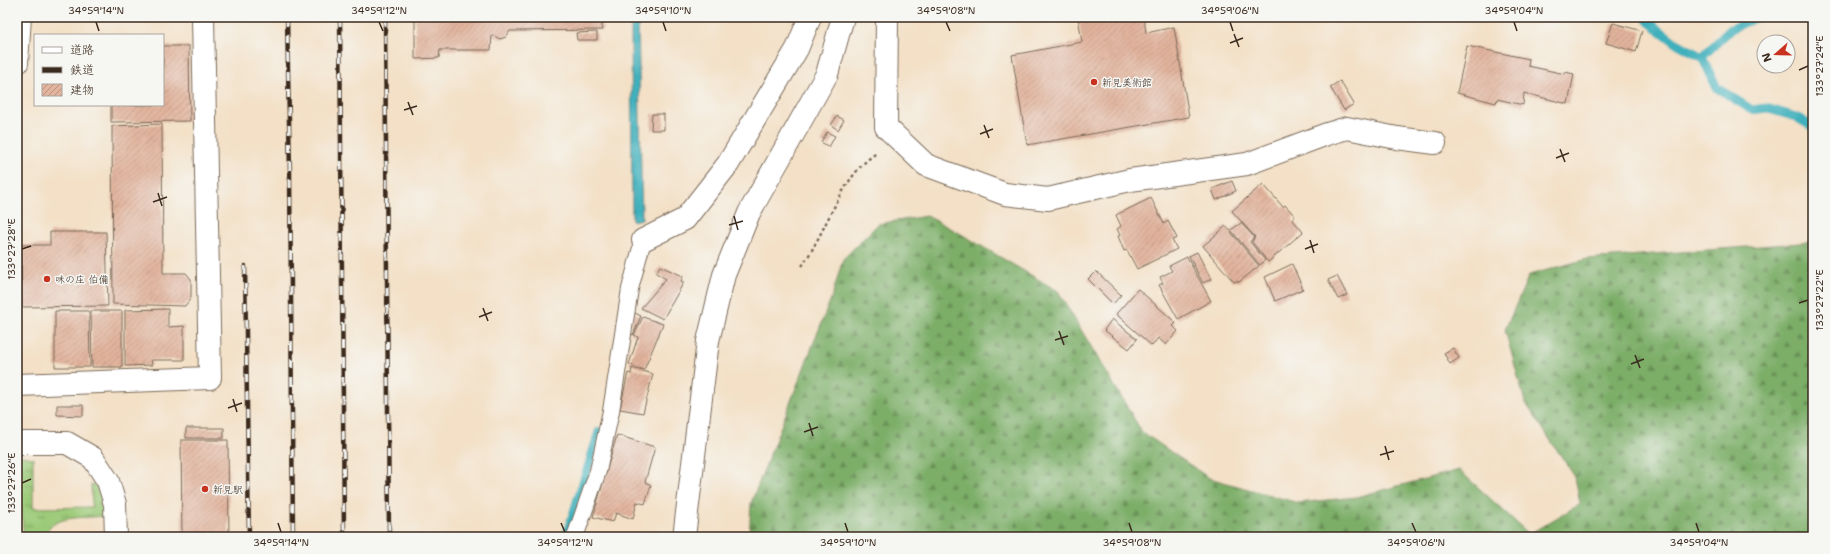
<svg xmlns="http://www.w3.org/2000/svg" width="1830" height="554" font-family="'Shantell Sans','Klee One',sans-serif">
<style>
.grass{fill:url(#grass-tufts);stroke:#6b7a4b}
.forest{fill:url(#forest-firs);stroke:#5c6c43}
.water{fill:#41b0bc;stroke:#3e6d6d}
.lines{fill:none;stroke-linecap:round;stroke-linejoin:round}
.stream{stroke:#41b0bc;stroke-width:9}
.building{fill:url(#building-hatch)}
.service-casing{stroke:#7b6a59;stroke-width:18}
.minor-casing{stroke:#7b6a59;stroke-width:24}
.path{stroke:#7b6a59;stroke-width:2.5;stroke-dasharray:3 3;stroke-linecap:butt}
.service{stroke:#fff;stroke-width:16}
.minor{stroke:#fff;stroke-width:22}
.rail-casing{stroke:#3b2a1e;stroke-width:4.5}
.rail{stroke:#f6f6f2;stroke-width:3;stroke-dasharray:9;stroke-linecap:butt}
.ticks{fill:none;stroke:#3b2a1e;stroke-width:1.5}
.poi-dot{fill:#c8321e;stroke:#f6f6f2;stroke-width:1.5}
.labels{text-anchor:middle;stroke-width:3;stroke-linejoin:round;paint-order:stroke}
.poi-label{font-size:10px;fill:#3b2a1e;stroke:#f6f6f2;text-anchor:start}
.neatline{fill:none;stroke:#3b2a1e;stroke-width:1.5}
.ticks-label{font-size:10px;text-anchor:middle;fill:#3b2a1e}
</style>
<defs>
<pattern id="grass-tufts" width="24" height="20" patternUnits="userSpaceOnUse"><rect width="24" height="20" fill="#9bca78"/><path d="M3 7l-1-3M5 7V3M7 7l1-3M15 17l-1-3M17 17v-4M19 17l1-3" fill="none" stroke="#80a462"/></pattern>
<pattern id="forest-firs" width="22" height="20" patternUnits="userSpaceOnUse"><rect width="22" height="20" fill="#7cae68"/><path d="M5 1l3.5 6h-7zM16 11l3.5 6h-7z" fill="#678e55"/></pattern>
<pattern id="building-hatch" width="6" height="6" patternUnits="userSpaceOnUse"><rect width="6" height="6" fill="#e2b49d"/><path d="M-1 1l2-2M0 6l6-6M5 7l2-2" fill="none" stroke="#b8937f"/></pattern>
</defs>
<rect width="100%" height="100%" fill="#f6f6f2"/>
<filter id="ink" filterUnits="userSpaceOnUse"><feTurbulence type="fractalNoise" baseFrequency=".025" numOctaves="2"/><feDisplacementMap in="SourceGraphic" scale="8" xChannelSelector="R" yChannelSelector="G"/><feConvolveMatrix kernelMatrix="1 2 1 2 8 2 1 2 1" color-interpolation-filters="sRGB"/></filter>
<filter id="wash" filterUnits="userSpaceOnUse"><feTurbulence type="fractalNoise" baseFrequency=".012" numOctaves="4" result="noise"/><feDisplacementMap in="SourceGraphic" scale="16" xChannelSelector="R" yChannelSelector="G"/><feGaussianBlur stdDeviation="0.9" result="paint"/><feColorMatrix in="noise" values="0 0 0 0 0 0 0 0 0 0 0 0 0 0 0 0 0 1.4 0 .05"/><feComposite in="paint" operator="in"/></filter>
<g filter="url(#wash)">
<rect width="100%" height="100%" fill="#f3e0c6"/>
<!-- grass -->
<path class="grass" d="M22,456L33,458V508L92,507L91,485L94,484L103,498L106,514L103,516C81,519 55,513 42,537H24L17,463L18,458Z"/>
<!-- forest -->
<path class="forest" d="M927,216L961,234L1058,291L1142,432L1209,478L1298,503L1356,497L1459,470L1529,534L1580,504L1575,477L1525,402L1505,330L1529,275L1587,259L1813,242V537H749L751,503L832,296L843,259L878,224Z"/>
<!-- water -->
<path class="water" d="M631,17H638L642,219L632,221Z"/>
<g class="lines">
<!-- stream -->
<path class="stream" d="M1645,17L1649,22L1675,42L1702,57L1717,88L1752,110L1766,108L1796,117L1813,127
M1702,57L1731,29L1757,17
M566,537L599,432"/>
</g>
<g id="blocks">
<!-- building -->
<path class="building" d="M415,17H600L603,30L510,31L506,37L500,39L492,35L491,50H440L439,58L415,59Z
M1078,17H1144L1146,33L1174,27L1189,117L1027,145L1012,55L1082,42Z
M1613,23L1642,31L1636,52L1606,43Z
M597,32V40H577L576,33Z
M163,46H189L190,121L111,122V105H163Z
M1467,46L1529,59L1528,66L1565,74V72L1574,74L1568,104L1524,93L1523,105L1497,99L1496,103L1457,93Z
M1340,81L1354,104L1344,110L1330,87Z
M652,114H664V130H651Z
M837,116L844,120L838,130L831,125Z
M162,124L163,273H186L191,279V298L185,306L113,304L112,126Z
M827,132L835,136L829,147L821,142Z
M1232,181L1236,191L1216,200L1212,189Z
M1263,184L1283,207L1285,205L1295,216L1292,219L1303,232L1268,262L1252,242L1255,237L1232,211Z
M1151,198L1164,224L1168,221L1177,238L1172,240L1177,249L1137,269L1127,250L1124,251L1118,236L1120,235L1117,229L1121,226L1116,215Z
M1241,223L1254,237L1250,242L1265,260L1260,265L1231,230Z
M1226,226L1259,266L1239,282L1237,281L1234,282L1203,246Z
M50,232H106L108,306L22,307L21,245H50Z
M1197,252L1211,279L1203,283L1189,256Z
M1187,257L1211,301L1178,319L1159,285L1163,283L1160,277L1172,271L1169,266Z
M1292,264L1303,289L1275,301L1265,277Z
M660,266L683,276L681,282H684L663,319L641,308L666,279L656,273Z
M1096,271L1121,295L1113,304L1088,279Z
M1337,276L1347,295L1338,299L1328,280Z
M1138,289L1176,323L1173,326L1178,331L1166,345L1158,338L1152,346L1116,314Z
M168,309V327L184,326V360H151L152,365L125,366V310Z
M55,311H89L90,367H55Z
M91,311H122V367H92Z
M633,312L641,316L633,335L631,334Z
M643,317L663,324L644,370L629,364L638,337L634,335Z
M1112,319L1137,339L1129,349L1104,330Z
M1453,348L1459,358L1450,364L1444,353Z
M632,368L653,374L643,413L620,409L628,373L631,374Z
M57,405H83V416L57,415Z
M186,428H224V438H186Z
M617,435L655,447L645,482L651,485L645,504L637,502L633,519L616,513L613,522L593,517Z
M181,440H228L229,537H182Z"/>
</g>
</g>
<g filter="url(#ink)">
<use href="#blocks" fill-opacity="0" stroke="#7b6a59" stroke-width="1"/>
<g class="lines">
<defs>
<path id="service" d="M575,537L598,471L611,411L630,289L643,240"/>
<path id="minor" d="M887,17L886,127L926,165L1005,194L1048,199L1130,180L1247,164L1327,134L1347,128L1397,138L1435,143
M17,63L20,17
M643,240L685,219L728,164L797,49L810,17
M17,385L210,378L203,17
M17,443H67L93,458L108,481L115,504L116,537
M684,537L708,341L724,275L749,213L827,74L843,17"/>
</defs>
<!-- service casing -->
<use href="#service" class="service-casing"/>
<!-- minor casing -->
<use href="#minor" class="minor-casing"/>
<!-- path -->
<path class="path" d="M802,266C826,232 842,174 877,153"/>
<!-- service -->
<use href="#service" class="service"/>
<!-- minor -->
<use href="#minor" class="minor"/>
<defs>
<path id="rail" d="M287,17L290,173L293,537
M340,17L344,537
M385,17L389,537
M245,266L249,537"/>
</defs>
<!-- rail casing -->
<use href="#rail" class="rail-casing"/>
<!-- rail -->
<use href="#rail" class="rail"/>
</g>
</g>
<!-- ticks -->
<path class="ticks" d="M96,22L99,31M379,22L383,31M663,22L666,31M946,22L950,31M1230,22L1233,31M1514,22L1517,31M1234,34L1239,47M1230,43L1243,38M1799,70L1808,66M408,102L413,115M404,110L417,106M984,125L989,138M980,134L993,129M1560,149L1565,162M1556,158L1569,153M158,193L162,206M153,202L167,197M734,216L738,230M729,225L743,221M1310,240L1314,253M22,249L31,246M1305,249L1318,244M1799,303L1808,300M483,308L488,321M479,317L492,312M1059,331L1064,345M1055,340L1068,336M1635,355L1640,368M1631,364L1644,359M233,399L237,412M228,408L242,403M809,423L813,436M804,432L818,427M1385,446L1389,460M1380,455L1394,451M22,483L31,479M278,523L281,532M561,523L565,532M845,523L848,532M1129,523L1132,532M1412,523L1416,532M1696,523L1699,532"/>
<!-- markers -->
<g class="poi-dot">
<circle cx="1094" cy="82" r="4"/>
<circle cx="47" cy="279" r="4"/>
<circle cx="205" cy="489" r="4"/>
</g>
<g class="labels">
<!-- poi labels -->
<g class="poi-label">
<text x="1102" y="86">新見美術館</text>
<text x="55" y="283">味の庄 伯備</text>
<text x="213" y="493">新見駅</text>
</g>
</g>
<!-- margin -->
<rect width="1830" height="554" fill="none" stroke="#f6f6f2" stroke-width="44"/>
<!-- legend -->
<rect x="34" y="34" width="130" height="72" fill="#f6f6f2" stroke="#aba49d"/>
<rect x="42" y="47" width="20" height="6" fill="#ffffff" stroke="#aba49d"/>
<text x="70" y="54" font-size="12" fill="#3b2a1e">道路</text>
<rect x="42" y="67" width="20" height="6" fill="#3b2a1e" stroke="#aba49d"/>
<text x="70" y="74" font-size="12" fill="#3b2a1e">鉄道</text>
<rect x="42" y="84" width="20" height="12" fill="url(#building-hatch)" stroke="#aba49d"/>
<text x="70" y="94" font-size="12" fill="#3b2a1e">建物</text>
<!-- north arrow -->
<g transform="translate(1776 54) rotate(250)"><circle r="19" fill="#f6f6f2" stroke="#aba49d"/>
<path d="M0-3L7 15L0 10L-7 15Z" fill="#c8321e"/>
<text y="-6" font-size="11" font-weight="bold" text-anchor="middle" fill="#3b2a1e">N</text>
</g>
<rect x="22" y="22" width="1786" height="510" class="neatline"/>
<g class="ticks-label">
<text x="96" y="14">34°59'14"N</text>
<text x="379" y="14">34°59'12"N</text>
<text x="663" y="14">34°59'10"N</text>
<text x="946" y="14">34°59'08"N</text>
<text x="1230" y="14">34°59'06"N</text>
<text x="1514" y="14">34°59'04"N</text>
<text transform="translate(1819 66) rotate(-90)" y="4">133°27'24"E</text>
<text transform="translate(11 249) rotate(-90)" y="4">133°27'28"E</text>
<text transform="translate(1819 300) rotate(-90)" y="4">133°27'22"E</text>
<text transform="translate(11 483) rotate(-90)" y="4">133°27'26"E</text>
<text x="281" y="546">34°59'14"N</text>
<text x="565" y="546">34°59'12"N</text>
<text x="848" y="546">34°59'10"N</text>
<text x="1132" y="546">34°59'08"N</text>
<text x="1416" y="546">34°59'06"N</text>
<text x="1699" y="546">34°59'04"N</text>
</g>
</svg>
